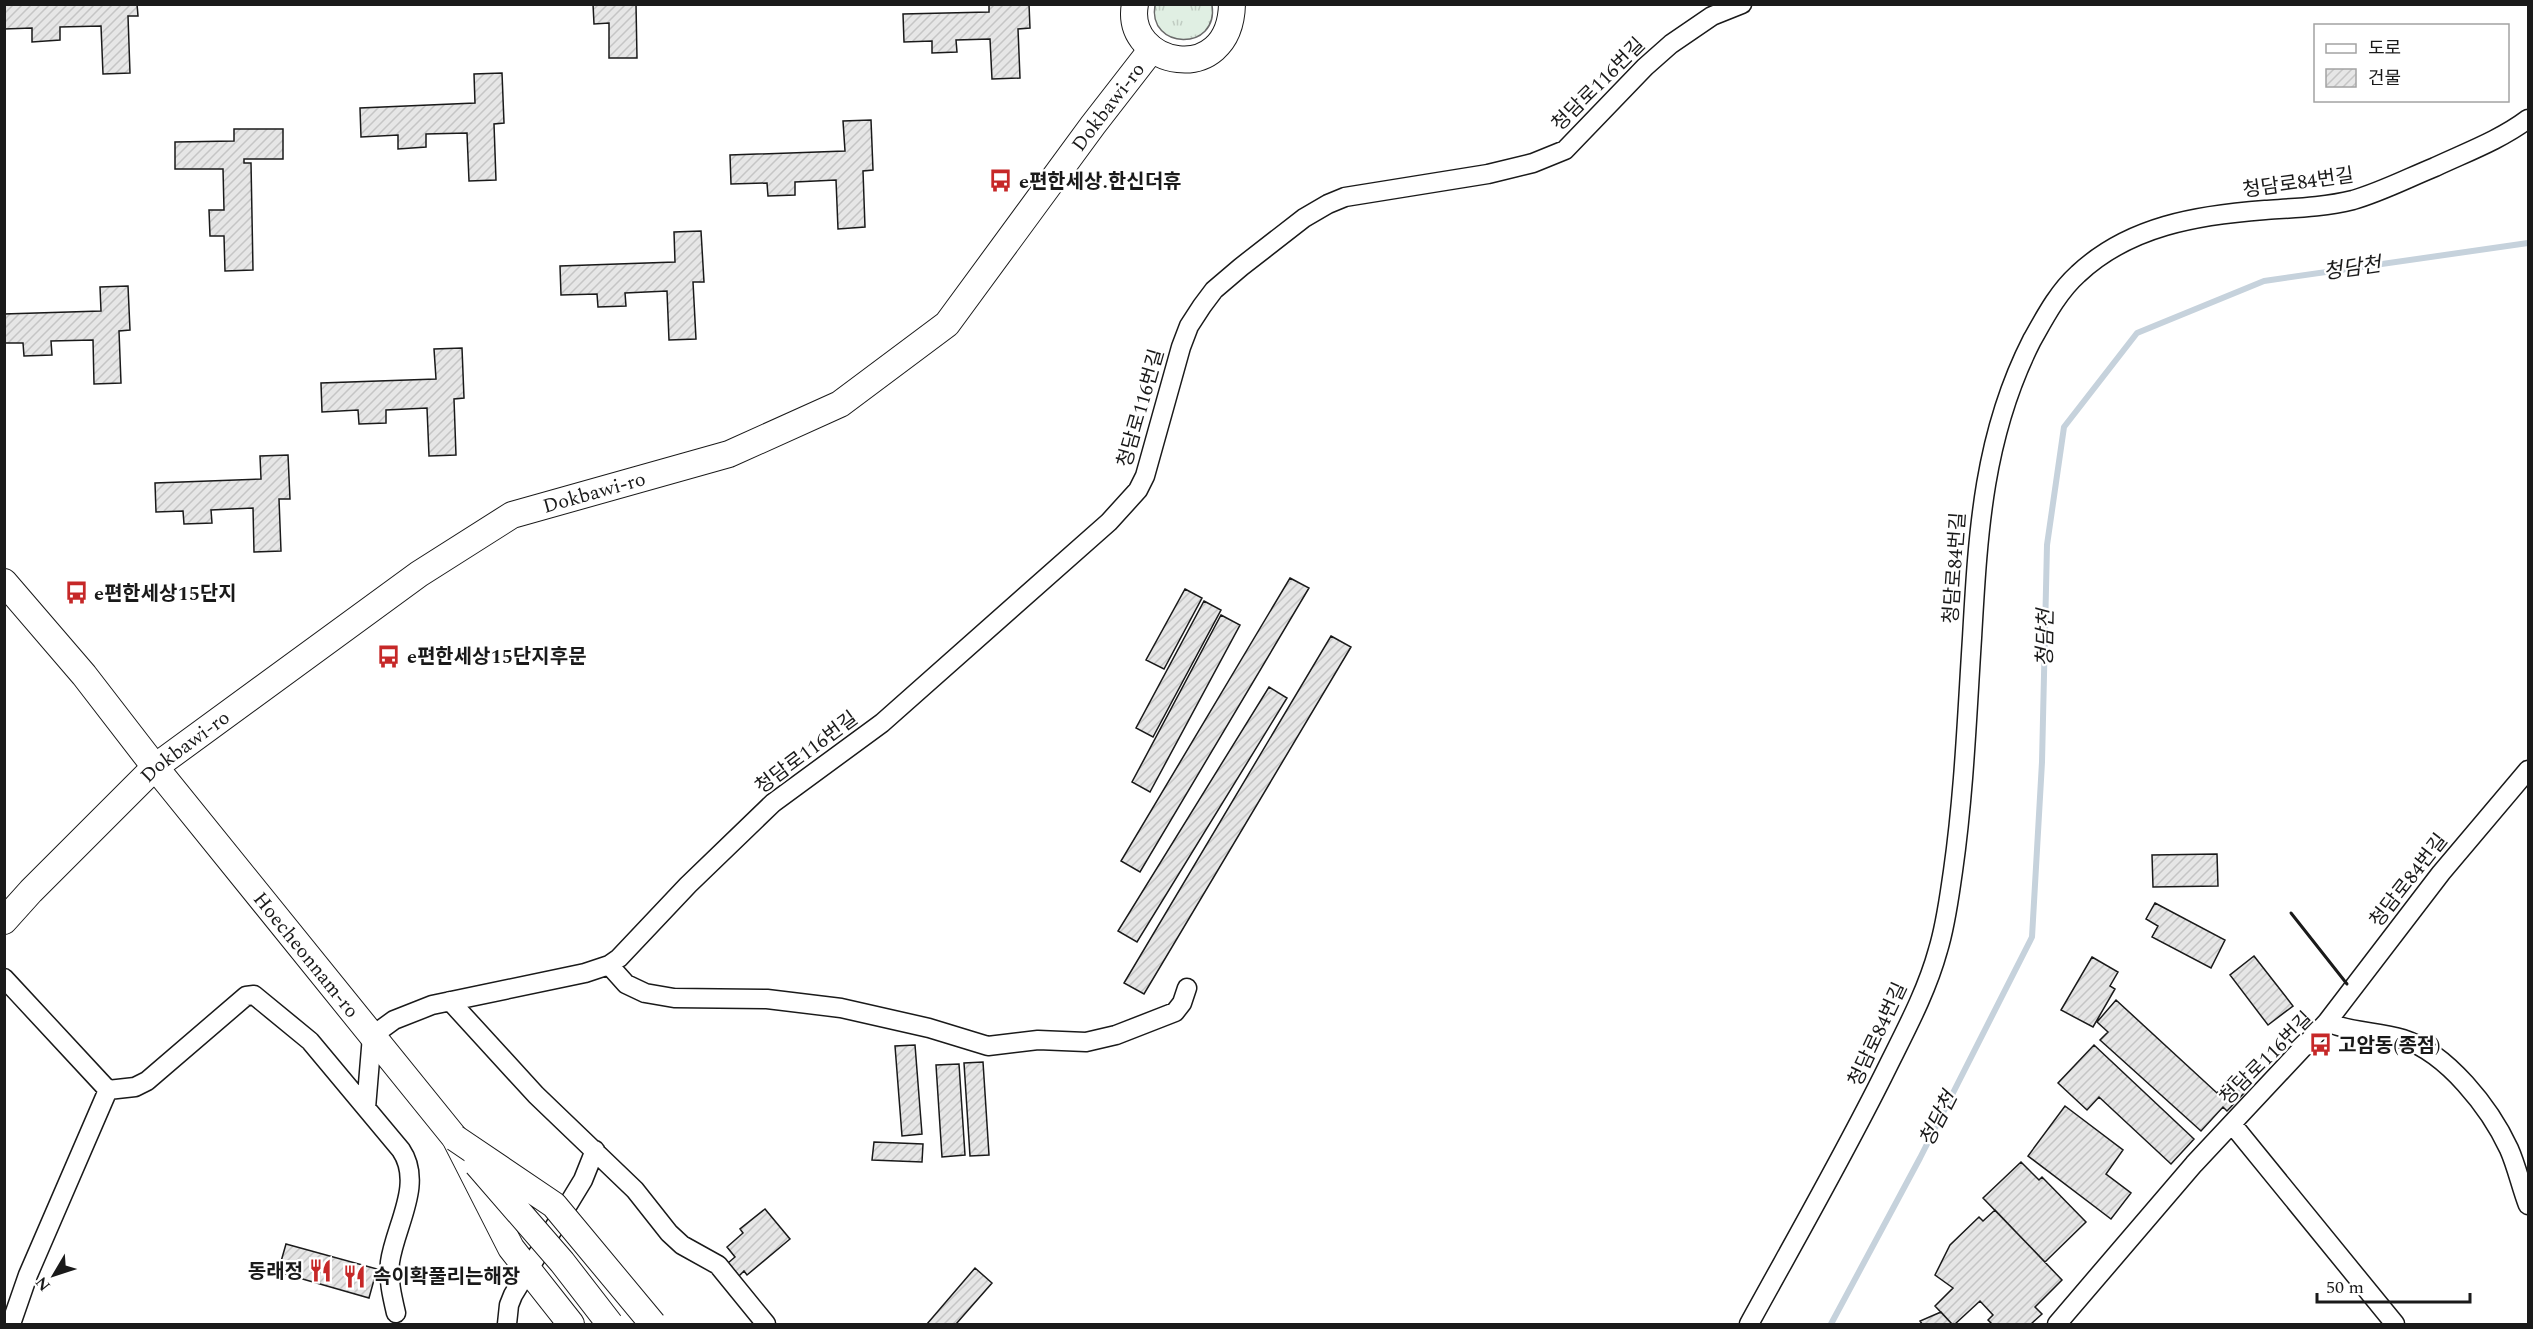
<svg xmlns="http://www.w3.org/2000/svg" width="2533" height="1329" font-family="Spectral,'Noto Sans KR',serif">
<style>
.grass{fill:url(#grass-tufts);stroke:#6a6a6a;stroke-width:1.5}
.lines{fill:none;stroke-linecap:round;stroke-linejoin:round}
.stream{stroke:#c6d2dc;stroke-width:6}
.building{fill:url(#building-hatch);stroke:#1a1a1a;stroke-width:1.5}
.street-casing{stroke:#1a1a1a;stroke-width:21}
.secondary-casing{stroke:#1a1a1a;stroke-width:28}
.street{stroke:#fff;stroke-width:18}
.secondary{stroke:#fff;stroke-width:26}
.secondary-bridge-casing{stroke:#1a1a1a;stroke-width:28;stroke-linecap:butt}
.secondary-bridge{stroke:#fff;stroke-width:26}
.wall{stroke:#1a1a1a;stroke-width:3}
.labels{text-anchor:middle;stroke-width:4.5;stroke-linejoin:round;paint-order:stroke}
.street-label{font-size:20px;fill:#1a1a1a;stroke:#fff}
.poi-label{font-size:20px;font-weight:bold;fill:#1a1a1a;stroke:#fff;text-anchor:start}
.water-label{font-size:21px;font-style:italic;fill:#1a1a1a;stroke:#fff}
</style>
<defs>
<pattern id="grass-tufts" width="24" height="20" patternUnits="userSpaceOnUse" patternTransform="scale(1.5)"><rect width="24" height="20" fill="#e0efe3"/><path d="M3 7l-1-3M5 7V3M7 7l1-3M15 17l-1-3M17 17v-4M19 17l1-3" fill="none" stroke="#c0ccc2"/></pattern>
<pattern id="building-hatch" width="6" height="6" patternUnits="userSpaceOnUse" patternTransform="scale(1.5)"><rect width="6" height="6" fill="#e6e6e6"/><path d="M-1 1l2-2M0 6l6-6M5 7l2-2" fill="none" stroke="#c5c5c5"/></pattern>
</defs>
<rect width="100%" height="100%" fill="#fff"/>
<!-- grass -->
<path class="grass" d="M1155,5H1212C1219,52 1147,50 1155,5Z"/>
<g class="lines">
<!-- stream -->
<path class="stream" d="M1831,1324L1920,1158L2032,937L2042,762L2047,545L2064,427L2137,333L2264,281L2528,243"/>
</g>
<!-- building -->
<path class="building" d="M4,4H137L138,16H128L130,73L103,74L101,26L60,27V40L32,42V28L4,29Z
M593,4H636L637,58H609V23L594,24Z
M989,4H1029L1030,28L1018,29L1020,78L992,79L990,39L956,40L957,52L932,53V41L904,42L903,14L989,12Z
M502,73L504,123L494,124L496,180L469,181L467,133L426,134V147L398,149V135L361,137L360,108L475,103L474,74Z
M871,120L873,170L863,171L865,227L838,229L836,180L795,182V195L768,196L767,183L731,184L730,155L845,151L843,121Z
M234,129H283V159H244V163H251L253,270L225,271L224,236H210L209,210H224L223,169H175V142L234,141Z
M701,231L704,282H693L696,339L669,340L667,291L625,293L626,306L598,307L597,294L561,295L560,266L675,262L674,232Z
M128,286L130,330L119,331L121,383L94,384L93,340L51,341L52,355L24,356L23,343H4V314L101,311L100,287Z
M462,348L464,398L454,399L456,455L429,456L427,408L386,410V423L359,424L358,410L322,412L321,383L436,379L434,349Z
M288,455L290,499H279L281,551L254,552L253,508L211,510L212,523L184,524L183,511L156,512L155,483L261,479L260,456Z
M1290,578L1309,588L1140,872L1121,861Z
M1185,589L1202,598L1164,669L1146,660Z
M1204,601L1221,610L1153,737L1136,728Z
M1221,615L1240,625L1150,792L1132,782Z
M1331,636L1351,647L1144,994L1124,983Z
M1269,687L1287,698L1137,942L1118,931Z
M2217,854L2218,886L2153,887L2152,855Z
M2155,903L2225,940L2211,968L2152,937L2158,926L2146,919Z
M2254,956L2293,1006L2268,1025L2230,975Z
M2092,957L2118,972L2110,986L2115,989L2093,1027L2061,1010Z
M2116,1000L2217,1093L2232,1076L2247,1090L2227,1111L2223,1107L2201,1131L2100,1040L2108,1032L2097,1022Z
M915,1045L922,1134L902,1136L895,1046Z
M2094,1045L2194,1139L2171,1164L2099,1097L2087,1110L2058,1083Z
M983,1062L989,1155L970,1156L964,1063Z
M959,1064L965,1155L942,1157L936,1065Z
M2065,1106L2123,1150L2106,1174L2131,1193L2111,1219L2028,1156Z
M874,1142L923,1144L922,1162L872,1160Z
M2021,1162L2039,1180L2042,1177L2086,1222L2045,1262L1983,1198Z
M765,1209L790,1239L747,1275L744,1271L739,1276L728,1263L735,1257L727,1247L743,1233L740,1229Z
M1995,1210L2062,1280L2035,1307L2042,1314L2031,1324H1992L1988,1320L1993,1315L1980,1301L1955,1324H1952L1935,1306L1953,1288L1935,1275L1950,1245L1979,1217L1983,1221Z
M286,1244L377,1269L369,1298L278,1272Z
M975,1268L992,1283L956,1324H927Z
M1941,1312L1952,1324H1922L1920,1321Z"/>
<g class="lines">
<defs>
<path id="street" d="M609,965L626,984L645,993L674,998L767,999L841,1008L929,1028L988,1046L1038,1040L1086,1042L1116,1035L1175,1012L1182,1003L1187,988
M4,978L108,1090L28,1275L11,1324
M450,1001L536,1095L635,1190L669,1233L682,1245L718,1265L766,1324
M2327,1022C2352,1033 2378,1031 2403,1039C2447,1053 2490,1108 2509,1149C2517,1167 2521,1187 2528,1205
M108,1090L135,1087L147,1081L246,996L254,995L310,1041L401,1150C424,1184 395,1226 390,1262C388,1279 392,1296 396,1313
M366,1108L372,1036L394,1020L432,1005L585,973L609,965L619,958L688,885L773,803L882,723L1109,522L1138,490L1145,476L1181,347L1189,326L1202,306L1214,290L1241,267L1304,218L1328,204L1345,197L1488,174L1533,163L1565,150L1645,67L1671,44L1712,16L1742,4
M2232,1124L2395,1324
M507,1324L509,1305L513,1295L583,1180L595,1150
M1749,1324C1794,1242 1841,1160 1883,1076C1903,1035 1926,994 1938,950C1946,924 1949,898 1953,871C1964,794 1967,716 1972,638C1978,533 1983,436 2032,340C2045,317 2058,292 2078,274C2129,226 2198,215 2265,210C2294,208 2325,207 2353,200C2381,192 2408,178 2435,167C2467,152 2500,140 2528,119
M2057,1324L2194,1164L2327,1022L2441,873L2528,770"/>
<g id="secondary">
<path d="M1135,4C1123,66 1230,89 1232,4"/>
<path id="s1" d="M4,582L84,675L155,767L455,1138L511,1248L571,1324"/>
<path id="s2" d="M4,921L31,891L155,767L419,574L512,515L729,454L840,404L947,324L1093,125L1152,49"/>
</g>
</defs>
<!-- street casing -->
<use href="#street" class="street-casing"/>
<!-- secondary casing -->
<use href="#secondary" class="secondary-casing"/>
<!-- street -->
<use href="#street" class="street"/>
<!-- secondary -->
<use href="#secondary" class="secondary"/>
<defs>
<path id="secondary-bridge" d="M455,1138L554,1205L653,1324
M477,1164L562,1262L610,1324"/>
</defs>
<!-- secondary-bridge casing -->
<use href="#secondary-bridge" class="secondary-bridge-casing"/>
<!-- secondary-bridge -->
<use href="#secondary-bridge" class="secondary-bridge"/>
<!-- wall -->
<path class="wall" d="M2291,913L2347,984"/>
</g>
<!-- icons -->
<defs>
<symbol id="bus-bare" viewBox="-9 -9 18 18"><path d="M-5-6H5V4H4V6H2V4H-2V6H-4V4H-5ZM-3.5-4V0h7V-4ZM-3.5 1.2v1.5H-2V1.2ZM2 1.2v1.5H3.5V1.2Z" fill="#c62828" stroke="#fff" stroke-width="2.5" paint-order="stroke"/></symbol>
<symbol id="restaurant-bare" viewBox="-9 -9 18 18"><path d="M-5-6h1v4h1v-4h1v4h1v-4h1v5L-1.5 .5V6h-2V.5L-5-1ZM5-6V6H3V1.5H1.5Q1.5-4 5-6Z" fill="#c62828" stroke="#fff" stroke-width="2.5" paint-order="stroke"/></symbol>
</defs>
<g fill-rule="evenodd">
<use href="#bus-bare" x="984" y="164" width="33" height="33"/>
<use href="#bus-bare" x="60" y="576" width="33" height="33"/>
<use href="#bus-bare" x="372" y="640" width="33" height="33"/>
<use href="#bus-bare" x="2304" y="1028" width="33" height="33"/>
<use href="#restaurant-bare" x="304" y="1254" width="33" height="33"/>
<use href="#restaurant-bare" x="338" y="1260" width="33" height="33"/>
</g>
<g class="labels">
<!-- street labels -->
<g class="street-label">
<text transform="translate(1598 84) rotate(-45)" y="7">청담로116번길</text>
<text dy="7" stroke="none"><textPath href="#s2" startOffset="1404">Dokbawi-ro</textPath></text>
<text transform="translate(2298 182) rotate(-8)" y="7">청담로84번길</text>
<text transform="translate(1140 408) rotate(-74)" y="7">청담로116번길</text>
<text dy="7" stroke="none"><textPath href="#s2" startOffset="738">Dokbawi-ro</textPath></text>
<text transform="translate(1954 568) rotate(-86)" y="7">청담로84번길</text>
<text dy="7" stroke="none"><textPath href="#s2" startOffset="252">Dokbawi-ro</textPath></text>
<text transform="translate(806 752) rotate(-37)" y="7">청담로116번길</text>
<text transform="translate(2408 880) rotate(-52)" y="7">청담로84번길</text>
<text dy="7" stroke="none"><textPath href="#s1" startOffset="480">Hoecheonnam-ro</textPath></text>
<text transform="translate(1877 1034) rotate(-65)" y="7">청담로84번길</text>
<text transform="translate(2266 1058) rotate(-45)" y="7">청담로116번길</text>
</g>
<!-- poi labels -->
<g class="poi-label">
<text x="1019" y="188">e편한세상.한신더휴</text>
<text x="94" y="600">e편한세상15단지</text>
<text x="407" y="663">e편한세상15단지후문</text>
<text x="2338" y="1052">고암동(종점)</text>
<text x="303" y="1278" text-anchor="end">동래정</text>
<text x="373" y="1283">속이확풀리는해장</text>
</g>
<!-- water labels -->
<g class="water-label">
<text transform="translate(2352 268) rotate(-8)" y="7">청담천</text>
<text transform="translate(2045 638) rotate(-89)" y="7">청담천</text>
<text transform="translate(1938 1119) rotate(-63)" y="7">청담천</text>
</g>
</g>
<!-- border -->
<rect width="2533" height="1329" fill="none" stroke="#1a1a1a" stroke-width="12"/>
<!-- legend -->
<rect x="2314" y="24" width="195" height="78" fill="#ffffff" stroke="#a3a3a3" stroke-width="1.5"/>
<rect x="2326" y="44" width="30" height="9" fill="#ffffff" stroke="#a3a3a3" stroke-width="1.5"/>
<text x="2368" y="54" font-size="18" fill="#1a1a1a">도로</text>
<rect x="2326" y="69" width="30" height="18" fill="url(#building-hatch)" stroke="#a3a3a3" stroke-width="1.5"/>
<text x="2368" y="84" font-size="18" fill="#1a1a1a">건물</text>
<!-- north arrow -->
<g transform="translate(54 1275) rotate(231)" stroke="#ffffff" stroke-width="4.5" paint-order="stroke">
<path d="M0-4.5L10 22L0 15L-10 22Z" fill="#1a1a1a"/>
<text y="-9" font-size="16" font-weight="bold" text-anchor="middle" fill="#1a1a1a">N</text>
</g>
<!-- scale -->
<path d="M2317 1293v9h153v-9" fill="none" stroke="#1a1a1a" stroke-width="3"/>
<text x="2326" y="1293" font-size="18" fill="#1a1a1a" stroke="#ffffff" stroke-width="4.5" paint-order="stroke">50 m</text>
</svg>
